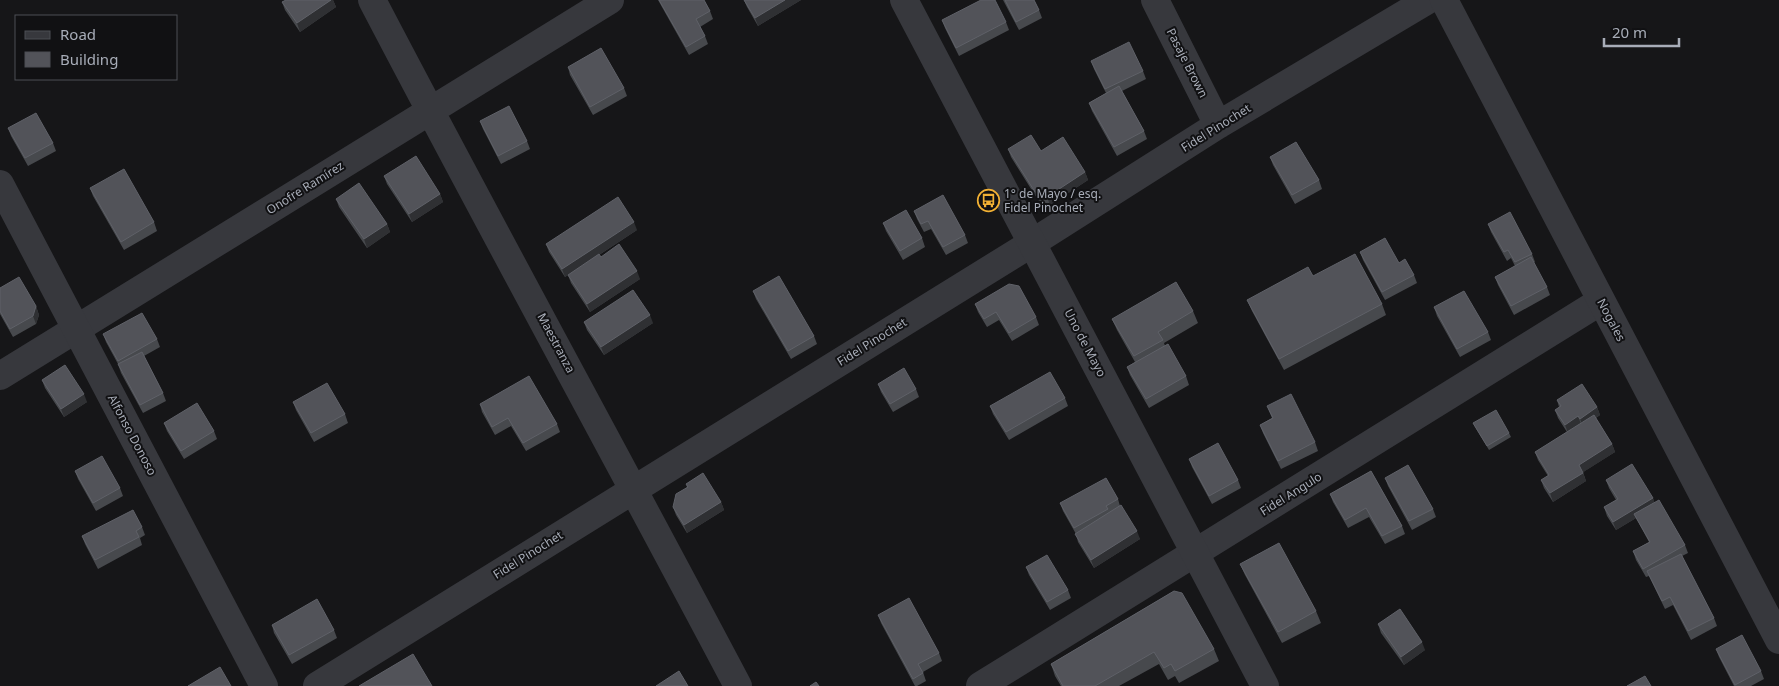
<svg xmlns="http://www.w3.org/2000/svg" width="1779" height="686" font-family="'Noto Sans',sans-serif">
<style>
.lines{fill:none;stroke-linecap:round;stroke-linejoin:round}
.minor{stroke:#37383d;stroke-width:28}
.tertiary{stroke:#37383d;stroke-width:28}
.wall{fill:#47494d}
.shaded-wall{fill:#2f3033}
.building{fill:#525359;stroke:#5f6168}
.labels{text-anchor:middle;stroke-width:4;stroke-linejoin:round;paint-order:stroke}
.street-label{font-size:12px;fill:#a8adb8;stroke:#111113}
.poi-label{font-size:12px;fill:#a8adb8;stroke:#111113;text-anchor:start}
</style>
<rect width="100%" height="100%" fill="#161618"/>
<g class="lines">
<!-- minor -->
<path class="minor" d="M372,0C492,230 617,457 738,686
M1155,0L1218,125
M0,376L610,0
M317,686L1032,243L1218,125L1428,0
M980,686L1601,301"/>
<!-- tertiary -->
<path class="tertiary" d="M904,0L1265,686
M1444,0L1779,640
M0,184L264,686"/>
</g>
<!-- wall -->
<path class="wall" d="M286,0H333L336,7L300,32L285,10L282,2Z
M658,0H704L710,11L713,19L700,27L705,36L708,44L689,55Z
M744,0H801L758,26L747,7Z
M1003,0H1034L1039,10L1042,18L1019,30Z
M942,20L1006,22L1009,30L959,56L945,28Z
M1091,61L1143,71L1146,79L1122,91L1144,131L1147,139L1117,156L1092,111L1089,103L1106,93L1094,69Z
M568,67L624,88L627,96L593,115L570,75Z
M480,121L527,141L530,149L501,164L483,129Z
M8,128L53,143L56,151L28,166L11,136Z
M1008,149L1041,151L1085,172L1088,180L1050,205L1038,200L1011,157Z
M1270,157L1319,180L1322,189L1295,204L1273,165Z
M384,176L440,194L443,202L412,222L387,184Z
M90,188L154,222L157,231L124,250L93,196Z
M336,199L387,224L390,232L367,248L339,207Z
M914,211L965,235L968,243L946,255L931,229L924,232L917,219Z
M883,223L922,238L925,247L903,260L886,231Z
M1488,224L1532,254L1535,262L1533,263L1547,287L1550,295L1514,315L1498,285L1495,277L1515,266L1511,258L1507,261L1491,232Z
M637,230L599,255L601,257L640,279L590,312L571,283L568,275L565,277L549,252L546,244Z
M1360,252L1399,263L1414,275L1417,283L1385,300L1363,260Z
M1313,276L1382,304L1386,315L1284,370L1252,311L1247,300Z
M0,288L36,306L39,315L36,324L13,337L0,314Z
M753,291L814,336L817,344L791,359L756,299Z
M975,304L1036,317L1039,325L1012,341L999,320L987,327L978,312Z
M1434,307L1488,332L1491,340L1460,357L1437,316Z
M1193,311L1198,323L1164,343L1165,346L1186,376L1189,385L1149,408L1130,375L1127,367L1135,362L1117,330L1112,319Z
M584,322L653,323L604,355L587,330Z
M103,334L157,339L160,347L144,356L163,393L166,401L143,413L121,373L118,364L106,342Z
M42,380L87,402L64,417L45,388Z
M878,384L916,389L919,397L893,412L881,392Z
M1065,398L1068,406L1009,440L993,414L990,406Z
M1557,400L1597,407L1600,415L1596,418L1612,444L1615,452L1583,472L1586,481L1553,502L1544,488L1541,480L1548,476L1538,460L1535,452L1567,432L1558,418L1555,410L1559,407Z
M293,402L345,414L348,423L314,442L296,410Z
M480,404L557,424L560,432L526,451L511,426L495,435L482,412Z
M1267,406L1315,442L1318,451L1281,469L1263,433L1260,425L1272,418Z
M164,423L214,431L217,439L184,459L167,431Z
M1473,423L1509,433L1511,437L1489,450L1475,427Z
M1189,459L1238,480L1241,488L1212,504L1192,467Z
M75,471L120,488L123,496L96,511L78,479Z
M1371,471L1402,526L1405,534L1385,544L1369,517L1348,528L1333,502L1330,494Z
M1385,478L1433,509L1436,517L1412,530L1388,486Z
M1606,480L1653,498L1654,502L1685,545L1688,553L1682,556L1714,618L1717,626L1691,640L1673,605L1665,609L1649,576L1646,577L1636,560L1633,551L1649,542L1636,518L1616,530L1607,516L1604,507L1616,500L1609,488Z
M686,484L721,502L724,510L687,533L676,515L673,507L687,487Z
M1118,499L1120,506L1140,539L1094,568L1078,542L1076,534L1063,511L1060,503Z
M142,527L145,535L140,538L142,545L98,569L85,544L82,536Z
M1240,564L1316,611L1321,623L1282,643L1245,575Z
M1026,567L1068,590L1071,598L1050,610L1029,575Z
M1174,591L1214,649L1219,661L1179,683L1175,676L1168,680L1159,664L1119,686H1061L1055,676L1051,664Z
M878,615L939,653L942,661L923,672L926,681L917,686H915L881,623Z
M1378,624L1425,650L1404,665L1381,633Z
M272,625L334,630L337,638L292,664L274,633Z
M1716,649L1761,671L1764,679L1751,686H1734L1719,657Z"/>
<!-- shaded-wall -->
<path class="shaded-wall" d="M331,0H333L336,7L300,32L297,23Z
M785,0H801L758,26L755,18Z
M1085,172L1088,180L1050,205L1047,197Z
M440,194L443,202L412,222L409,214Z
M634,222L637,230L565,277L562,269Z
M387,224L390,232L367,248L364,239Z
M637,271L640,279L590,312L587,304Z
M36,306L39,315L36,324L33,316Z
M650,315L653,323L604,355L601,347Z
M84,394L87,402L64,417L61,409Z
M1597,407L1600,415L1583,427L1580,419Z
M1578,416L1581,424L1568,433L1565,425Z
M1612,444L1615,452L1582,473L1579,465Z
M1583,473L1586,481L1553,502L1550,493Z
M1653,498L1656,506L1634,514L1636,518L1616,530L1613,522Z
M721,502L724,510L687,533L684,525Z
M1137,531L1140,539L1094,568L1091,560Z
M1422,642L1425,650L1404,665L1401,657Z"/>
<!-- building -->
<path class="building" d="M286,0H331L297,23L282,2Z
M659,0H704L710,11L696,19L705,36L686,47Z
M744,0H785L755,18Z
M981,0H995L1006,22L956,48L942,20Z
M1005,0H1034L1039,10L1016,22Z
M1129,42L1143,71L1105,89L1091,61Z
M601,48L624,88L590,107L568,67Z
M1119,86L1144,131L1114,147L1089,103Z
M509,106L527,141L498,156L480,121Z
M36,113L53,143L25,158L8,128Z
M1031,135L1041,151L1063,137L1085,172L1047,197L1035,192L1008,149Z
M1296,142L1319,180L1292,195L1270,157Z
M416,156L440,194L409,214L384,176Z
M124,169L154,222L121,242L90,188Z
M359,183L387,224L364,239L336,199Z
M943,195L965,235L943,247L928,221L921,224L914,211Z
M618,197L634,222L562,269L546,244Z
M906,210L922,238L900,251L883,223Z
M1510,212L1532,254L1515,262L1508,250L1504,252L1488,224Z
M1385,238L1399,263L1405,259L1414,275L1382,292L1360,252Z
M619,244L637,271L587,304L568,275L599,254L601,257Z
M1355,254L1382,304L1279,359L1247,300L1308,267L1313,276Z
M1531,257L1547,287L1511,306L1495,277Z
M779,276L814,336L788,351L753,291Z
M19,277L36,306L33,316L10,329L0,311V288Z
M1176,282L1193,311L1158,332L1163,340L1134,356L1112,319Z
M1009,284L1019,286L1036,317L1009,333L996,312L984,319L975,304Z
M633,290L650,315L601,347L584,322Z
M1464,291L1488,332L1457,349L1434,307Z
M142,313L157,339L118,361L103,334Z
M1168,344L1186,376L1146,399L1127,367Z
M142,352L163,393L140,405L118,364Z
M65,365L84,394L61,409L42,380Z
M904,368L916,389L890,404L878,384Z
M1050,372L1065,398L1006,432L990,406Z
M529,376L557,424L523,443L508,418L492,427L480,404Z
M327,383L345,414L311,433L293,402Z
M1582,384L1597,407L1580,419L1578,416L1565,425L1555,410L1561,406L1557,400Z
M1291,394L1315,442L1278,461L1260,425L1273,418L1267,406Z
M197,403L214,431L181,451L164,423Z
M1496,410L1509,433L1487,446L1473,423Z
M1594,415L1612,444L1579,465L1583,473L1550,493L1541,480L1549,475L1535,452Z
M1218,443L1238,480L1209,496L1189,459Z
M102,456L120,488L93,503L75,471Z
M1632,464L1653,498L1613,522L1604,507L1618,499L1606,480Z
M1408,465L1433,509L1409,521L1385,478Z
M1371,471L1402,526L1382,536L1366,508L1345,520L1330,494Z
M703,473L721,502L684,525L673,507L676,494L688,487L686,484Z
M1106,478L1118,499L1106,506L1108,509L1074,528L1060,503Z
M1659,500L1685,545L1643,569L1633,551L1650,542L1634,514Z
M1121,505L1137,531L1091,560L1075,534Z
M133,510L142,527L136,531L139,537L95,560L82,536Z
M1279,543L1316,611L1278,632L1240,564Z
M1681,554L1714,618L1688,631L1670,597L1662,601L1647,571Z
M1047,555L1068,590L1047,602L1026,567Z
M1174,591L1182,593L1214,649L1175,671L1171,664L1164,668L1154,652L1095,686H1063L1051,664Z
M909,598L939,653L918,664L923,673L913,679L878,615Z
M317,599L334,630L289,655L272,625Z
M1400,609L1422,642L1401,657L1378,624Z
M1742,635L1761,671L1735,685L1716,649Z
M413,654L432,686H359Z
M220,667L231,686H188Z
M679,671L688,686H656Z
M1645,676L1651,686H1627Z
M816,682L819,686H810Z"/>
<!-- icons -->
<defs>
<symbol id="bus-ring" viewBox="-11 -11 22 22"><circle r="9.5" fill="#111113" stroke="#f2b134" stroke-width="1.5"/><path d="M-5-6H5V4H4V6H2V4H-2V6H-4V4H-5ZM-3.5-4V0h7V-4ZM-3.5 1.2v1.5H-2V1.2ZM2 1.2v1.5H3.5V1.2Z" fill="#f2b134"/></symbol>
</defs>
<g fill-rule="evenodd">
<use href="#bus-ring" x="976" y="188" width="25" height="25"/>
</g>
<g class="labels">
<!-- street labels -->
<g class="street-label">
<text transform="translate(1187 63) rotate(63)" y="4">Pasaje Brown</text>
<text transform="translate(1216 128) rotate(-32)" y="4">Fidel Pinochet</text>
<text transform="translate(305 188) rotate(-32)" y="4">Onofre Ramírez</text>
<text transform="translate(1611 320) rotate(62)" y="4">Nogales</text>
<text transform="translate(872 342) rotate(-32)" y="4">Fidel Pinochet</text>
<text transform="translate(556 343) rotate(62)" y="4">Maestranza</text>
<text transform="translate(1085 343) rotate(62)" y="4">Uno de Mayo</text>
<text transform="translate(132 435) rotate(62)" y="4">Alfonso Donoso</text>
<text transform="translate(1291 494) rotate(-32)" y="4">Fidel Angulo</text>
<text transform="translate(528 555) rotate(-32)" y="4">Fidel Pinochet</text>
</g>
<!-- poi labels -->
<g class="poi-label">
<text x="1004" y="198">1° de Mayo / esq.<tspan x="1004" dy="14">Fidel Pinochet</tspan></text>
</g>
</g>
<!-- legend -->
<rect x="15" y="15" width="162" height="65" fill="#111113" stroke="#4d4f55"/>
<rect x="25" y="31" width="25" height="8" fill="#37383d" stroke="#4d4f55"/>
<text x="60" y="40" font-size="15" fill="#a8adb8">Road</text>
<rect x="25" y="52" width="25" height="15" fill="#525359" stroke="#4d4f55"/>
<text x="60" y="65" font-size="15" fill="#a8adb8">Building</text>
<!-- scale -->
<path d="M1604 38v8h75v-8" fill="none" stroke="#a8adb8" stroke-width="2.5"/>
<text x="1612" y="38" font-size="15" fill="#a8adb8" stroke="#111113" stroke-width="4" paint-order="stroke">20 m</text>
</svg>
